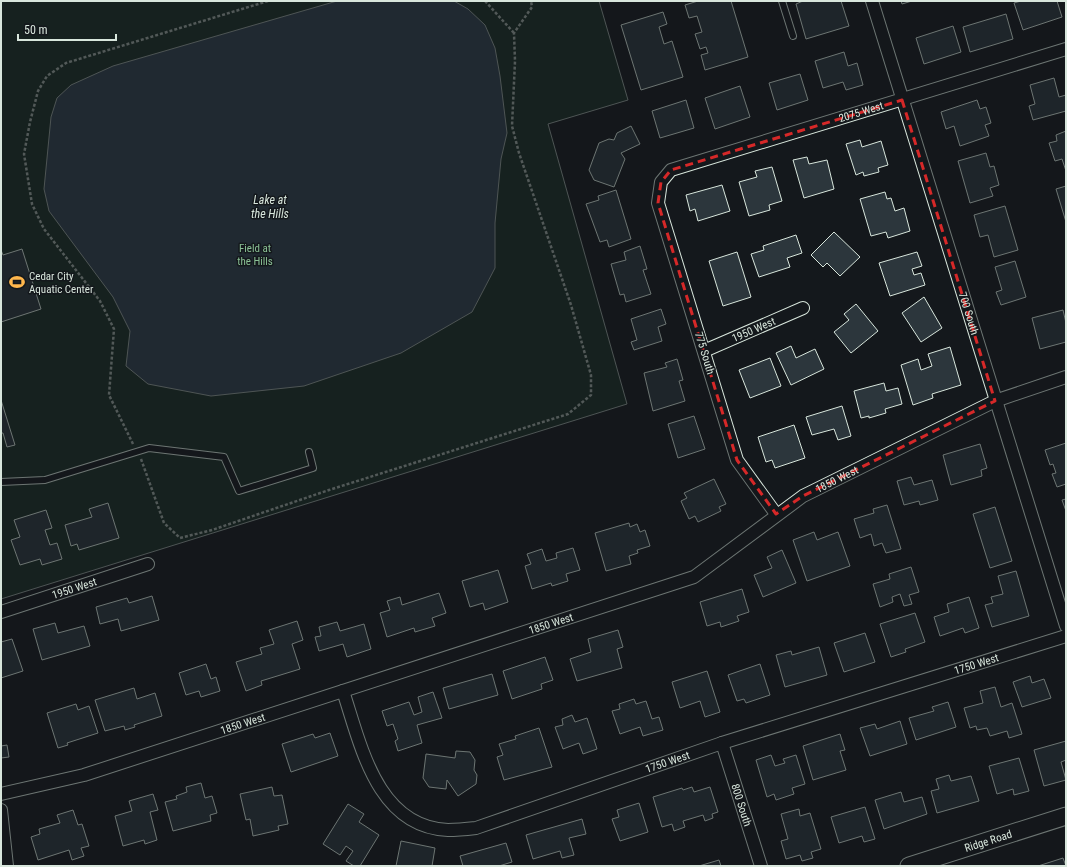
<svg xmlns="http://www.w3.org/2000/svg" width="1067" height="867" font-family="'Roboto Condensed',sans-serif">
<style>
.green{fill:#1a2d24;stroke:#939e99}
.water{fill:#2f3f4d;stroke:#939e99}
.building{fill:#2c363c;stroke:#d8e6dc}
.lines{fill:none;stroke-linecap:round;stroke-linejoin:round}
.lane-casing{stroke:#d8e6dc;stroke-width:8}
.street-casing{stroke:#d8e6dc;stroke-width:14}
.secondary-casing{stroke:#d8e6dc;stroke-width:19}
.path{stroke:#9da8a2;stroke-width:2.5;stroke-dasharray:3 2;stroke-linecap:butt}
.lane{stroke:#14181c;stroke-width:6}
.street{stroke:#14181c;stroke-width:12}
.secondary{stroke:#14181c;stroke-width:17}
.marked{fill:none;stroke:#d62828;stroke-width:3;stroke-dasharray:8 5;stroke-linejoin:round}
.labels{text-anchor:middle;stroke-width:3;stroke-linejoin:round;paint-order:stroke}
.street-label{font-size:11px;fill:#d8e6dc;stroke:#14181c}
.park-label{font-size:11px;fill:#8ac095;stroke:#14181c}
.poi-label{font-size:11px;fill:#d8e6dc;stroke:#14181c;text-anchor:start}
.water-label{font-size:12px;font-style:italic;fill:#d8e6dc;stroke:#14181c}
</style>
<rect width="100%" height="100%" fill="#14181c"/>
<!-- green -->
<path class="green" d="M1,1H599L628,100L548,124L627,404L1,599Z"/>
<!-- water -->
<path class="water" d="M337,1H454L468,9L485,25L495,48L500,76L507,133L501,159L495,223V268L472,312L401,353L304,386L211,396L148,384L126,366L130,331L113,297L49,211L44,189L51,117L57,98L71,85L113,66Z"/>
<!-- building -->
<path class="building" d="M698,1H731L748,57L705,70L701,55L708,53L706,47L700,49L695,34L702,32L697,16L689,18L685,5Z
M803,1H841L849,26L806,39L796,4Z
M901,1H912L902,4Z
M1021,1H1057L1062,17L1023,30L1014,3Z
M663,12L667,24L659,27L664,44L672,41L683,77L641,90L621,25Z
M1006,14L1013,39L970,52L963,27Z
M953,26L961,52L924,64L916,38Z
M844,52L848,66L857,63L863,85L846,90L843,82L823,88L815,61Z
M800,74L808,100L777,110L769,83Z
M1054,78L1059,97L1066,95V111L1033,120L1029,106L1035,104L1030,85Z
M740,86L750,117L715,129L705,98Z
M686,100L694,128L660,138L652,111Z
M977,100L980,109L986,107L991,123L985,125L989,136L960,146L954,126L946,129L941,112Z
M631,126L640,144L621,153L625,159L614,187L594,180L589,170L599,143L609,139L614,140L617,133Z
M1066,131V171L1062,159L1055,161L1049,143L1057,141L1056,135Z
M860,140L862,147L881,141L888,165L878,168L879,172L864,176L863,172L856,175L846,144Z
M986,153L990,167L994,166L999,185L990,188L993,196L970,203L958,161Z
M807,157L809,164L827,160L834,189L804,198L793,160Z
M772,167L782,201L769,205L770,210L749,216L739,182L757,177L755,171Z
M722,185L730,211L698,221L695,209L690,211L686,195Z
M1066,186V222L1056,189Z
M616,190L631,239L609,247L607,240L600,242L586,204L599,200L598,196Z
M885,192L887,199L891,198L895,211L904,208L910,231L888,238L886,232L871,236L860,199Z
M1005,206L1018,250L994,257L988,235L980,237L974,215Z
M834,232L860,257L840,276L827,263L823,267L811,255Z
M796,235L802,253L787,258L790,267L759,277L751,254L764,250L763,246Z
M640,246L647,269L643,270L651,294L626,302L624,294L620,295L611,264L626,260L624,252Z
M22,249L41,309L1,322V250L3,255Z
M737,252L751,297L723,306L709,261Z
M917,252L922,266L912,269L914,275L921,273L925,285L890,296L879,263Z
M1015,261L1026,297L1001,305L996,292L1002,290L995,267Z
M924,297L942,328L921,342L902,313Z
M856,304L878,331L851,353L834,332L849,320L844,314Z
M661,309L666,324L658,327L662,341L634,350L631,342L637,340L631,319Z
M1063,310L1066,323V342L1040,349L1032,318Z
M791,346L796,358L815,349L824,369L791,385L776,353Z
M950,347L961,385L932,394L933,398L913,405L901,365L918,359L921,370L932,366L928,354Z
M770,358L781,386L750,398L739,370Z
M677,359L683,380L679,381L685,401L653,411L644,373L667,367L665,363Z
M884,383L886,391L898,388L902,404L885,409L886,413L869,418V416L861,418L854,391Z
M1,400L15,445L7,447L3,433H1Z
M842,406L851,436L838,440L834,429L812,435L806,417Z
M694,416L705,449L678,458L668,424Z
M794,425L805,458L775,468L772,460L766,462L758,437Z
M1066,443V484L1057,487L1052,474L1056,473L1053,464L1050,465L1045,450Z
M980,444L987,468L981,470L982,476L951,485L943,455Z
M911,477L914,485L932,480L938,500L920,505L919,501L904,505L897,481Z
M714,479L726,504L719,507L721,511L698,522L695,516L689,519L681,501L687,498L684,493Z
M1066,499V511L1062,500Z
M108,503L119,538L79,550L77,544L71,546L65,525L92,517L89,509Z
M887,505L901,549L886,553L882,543L874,546L871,534L860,538L854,519L874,513L873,509Z
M995,507L1012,561L990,568L973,514Z
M46,510L52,528L45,530L50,545L57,543L62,559L42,565L40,559L20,565L11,540L20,537L14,520Z
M629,523L630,527L637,524L640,532L645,530L650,546L637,550L638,553L629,556L631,564L606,571L595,533Z
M814,532L817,540L838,532L850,566L807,581L793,540Z
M573,548L580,570L566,574L568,581L552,586L551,583L532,589L525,566L531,564L527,554L542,549L546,561L557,558L556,553Z
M782,550L796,583L763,597L754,575L772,568L767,557Z
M911,567L919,592L909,595L912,604L904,606L900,594L892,597L893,602L880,607L873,584L890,579L889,574Z
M498,570L508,602L485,610L483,603L470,607L462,581Z
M1016,571L1029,616L992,627L985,605L993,603L991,597L1003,594L998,576Z
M742,589L749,612L737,616L739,621L721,627L720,622L707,626L700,602Z
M439,593L446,613L432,618L435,626L415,632L414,628L387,637L380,613L390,610L387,601L400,597L402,605Z
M152,596L159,620L121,631L118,619L100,624L96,607L127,598L129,603Z
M969,597L979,628L965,633L963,628L940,636L934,617L949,612L947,604Z
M915,613L925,642L905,649L906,652L891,657L880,624Z
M297,621L303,640L292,644L300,669L261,681L262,685L246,691L236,662L262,654L260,648L274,644L269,630Z
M337,622L340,631L364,624L371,649L347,657L343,644L319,651L315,637L321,636L319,627Z
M55,623L58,633L84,626L90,646L42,660L33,629Z
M618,630L623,647L617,649L622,668L577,681L570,659L591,652L588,639Z
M865,633L875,662L844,672L834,643Z
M12,639L23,671L1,678V642Z
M819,647L827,675L785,687L776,655L791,651L792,655Z
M545,657L553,680L541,684L542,689L512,699L503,671Z
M206,664L211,679L216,677L220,691L201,697L199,691L186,695L179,673Z
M760,664L770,695L746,703L744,699L737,701L728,675Z
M707,671L720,712L705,717L700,701L680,708L672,682Z
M492,674L498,695L449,709L443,688Z
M1030,676L1032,683L1044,679L1051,698L1022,707L1013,682Z
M995,687L1001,707L1012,703L1022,734L1009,738L1007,731L990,736L987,728L977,730L976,726L970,728L964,708L983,703L980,691Z
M134,688L137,699L155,693L162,716L134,725L135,727L125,730L124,726L105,731L95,700Z
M433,692L442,718L417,725L422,743L398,751L395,741L398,739L393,724L387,726L382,711L409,702L414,715L422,712L418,697Z
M634,699L636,704L646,701L652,719L659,717L663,730L643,736L640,727L620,734L612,711L620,709L619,704Z
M948,702L956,727L916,740L909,718L934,711L932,707Z
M76,704L78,710L89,706L98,733L67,743L68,745L58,748L47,713Z
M572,715L575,722L587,718L597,749L583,754L579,743L563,749L555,727L563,725L562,719Z
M900,721L907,744L870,756L860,728L875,724L877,729Z
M539,728L552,767L504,780L497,757L503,755L499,744L516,739L515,736Z
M330,733L338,756L291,772L282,744L313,734L315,738Z
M840,734L845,750L840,751L846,770L813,780L803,746Z
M1066,741V760L1061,762L1066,780L1044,786L1034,750Z
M7,745L9,757L1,758V746Z
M456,751L470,752L475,760L474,770L477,775L476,784L458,796L447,780L446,789L429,787L423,778L426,754L455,758Z
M771,755L775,766L785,763L783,759L796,755L805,784L792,788L794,794L776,800L774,794L767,797L756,760Z
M1019,758L1029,791L1014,795L1013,789L997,794L989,766Z
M949,775L951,781L971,776L979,801L937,813L931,791L939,789L936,779Z
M201,783L205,798L212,796L217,813L210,815L211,821L173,831L165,802L177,799L176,796L187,792L186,787Z
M272,787L274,796L282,795L288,824L278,826L279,830L253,836L250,819L246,820L240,794Z
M692,787L694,792L710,787L718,812L712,814L713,818L705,821L703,815L683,821L685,827L674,831L672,824L662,827L653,797L682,788L683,790Z
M901,792L904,802L922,797L927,814L884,829L875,800Z
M153,794L158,810L150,812L157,840L145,844L144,840L123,846L115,816L132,811L129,801Z
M639,803L648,832L620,841L612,819L619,817L617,810Z
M348,804L364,814L359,822L379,835L360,866H354L346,861L353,851L346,846L340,855L323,844Z
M865,807L875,839L864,842L862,836L839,843L831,817Z
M799,809L800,816L810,813L821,849L811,852L813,858L802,861L800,855L786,859L781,841L788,839L781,814Z
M73,810L78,825L82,824L89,846L81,848L84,856L72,860L69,850L38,860L31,837L40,834L39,829L60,823L57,815Z
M582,819L586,834L569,838L574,855L562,858L560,851L533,859L526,835Z
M401,841L435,848L432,866H396Z
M506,843L512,862L499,866H463L460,856Z
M1063,858L1066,866H1038Z
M719,860L721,866H699Z"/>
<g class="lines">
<defs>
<path id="lane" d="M782,1L793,36
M1,482L45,480L149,448L224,457L239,491L313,468L309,452"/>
<g id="street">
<path id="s1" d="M872,1L1066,626"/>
<path id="s2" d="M704,351L803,308"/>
<path id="s3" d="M776,514L737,460L658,203L661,182L671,170L1066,49"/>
<path id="s4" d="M1,612L148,564"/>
<path id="s5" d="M343,691C361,746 377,827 448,830C457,830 467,829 476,828L722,743L1066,636"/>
<path id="s6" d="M722,743L761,866"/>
<path id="s7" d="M1,794L84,775L694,577L803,496L995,401L1066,377"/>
<path d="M1,810L7,866"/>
</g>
<g id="secondary">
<path id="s8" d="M909,866L1066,816"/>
</g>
</defs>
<!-- lane casing -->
<use href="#lane" class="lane-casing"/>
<!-- street casing -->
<use href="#street" class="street-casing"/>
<!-- secondary casing -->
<use href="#secondary" class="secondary-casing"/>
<!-- path -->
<path class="path" d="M485,1L514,33
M133,444L109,395L114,329L100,301L44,229L32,204L24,154L30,122L38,91L47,76L66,63L268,1
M141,459L164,523L180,538L212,530L329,490L568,414L591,395V375L571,305L519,153L512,126L515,61L514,33L532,7L531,1"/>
<!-- lane -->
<use href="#lane" class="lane"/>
<!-- street -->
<use href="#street" class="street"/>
<!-- secondary -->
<use href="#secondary" class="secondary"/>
</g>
<!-- marked area -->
<path d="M0 0H1067V867H0ZM902,100L995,401L803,496L776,514L737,460L658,203L661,182L671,170Z" fill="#14181c" fill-opacity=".55" fill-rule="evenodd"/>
<path class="marked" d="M902,100L995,401L803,496L776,514L737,460L658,203L661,182L671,170Z"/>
<!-- icons -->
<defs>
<symbol id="stadium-bare" viewBox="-9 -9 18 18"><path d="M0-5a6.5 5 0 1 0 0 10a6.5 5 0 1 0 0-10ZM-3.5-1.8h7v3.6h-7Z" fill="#ffb74d" stroke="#14181c" stroke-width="2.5" paint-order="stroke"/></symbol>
</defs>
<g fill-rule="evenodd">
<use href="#stadium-bare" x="6" y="271" width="22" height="22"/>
</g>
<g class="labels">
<!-- street labels -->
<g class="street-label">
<text dy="4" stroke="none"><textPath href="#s3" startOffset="571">2075 West</textPath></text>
<text dy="4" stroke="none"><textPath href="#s1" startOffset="327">700 South</textPath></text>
<text dy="4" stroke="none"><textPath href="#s2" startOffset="54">1950 West</textPath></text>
<text transform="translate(705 353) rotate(73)" y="4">775 South</text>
<text dy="4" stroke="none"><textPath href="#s7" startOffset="900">1850 West</textPath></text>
<text dy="4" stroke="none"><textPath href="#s4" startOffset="77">1950 West</textPath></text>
<text dy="4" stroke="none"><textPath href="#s7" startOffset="576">1850 West</textPath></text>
<text dy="4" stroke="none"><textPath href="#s5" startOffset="742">1750 West</textPath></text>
<text dy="4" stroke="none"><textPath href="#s7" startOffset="252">1850 West</textPath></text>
<text dy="4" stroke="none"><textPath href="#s5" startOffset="418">1750 West</textPath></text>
<text dy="4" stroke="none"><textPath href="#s6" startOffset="65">800 South</textPath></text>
<text dy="4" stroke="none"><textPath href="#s8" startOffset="83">Ridge Road</textPath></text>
</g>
<!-- park labels -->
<g class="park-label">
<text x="255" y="252">Field at<tspan x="255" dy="13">the Hills</tspan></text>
</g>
<!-- poi labels -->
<g class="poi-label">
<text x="29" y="280">Cedar City<tspan x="29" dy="13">Aquatic Center</tspan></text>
</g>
<!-- water labels -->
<g class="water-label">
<text x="270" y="204">Lake at<tspan x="270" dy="14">the Hills</tspan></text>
</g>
</g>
<!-- border -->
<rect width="1067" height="867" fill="none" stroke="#d8e6dc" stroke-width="4"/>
<!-- scale -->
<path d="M18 34v6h98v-6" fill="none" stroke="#d8e6dc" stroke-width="2"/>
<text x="24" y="34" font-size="12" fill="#d8e6dc" stroke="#14181c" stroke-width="3" paint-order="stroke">50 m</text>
</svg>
